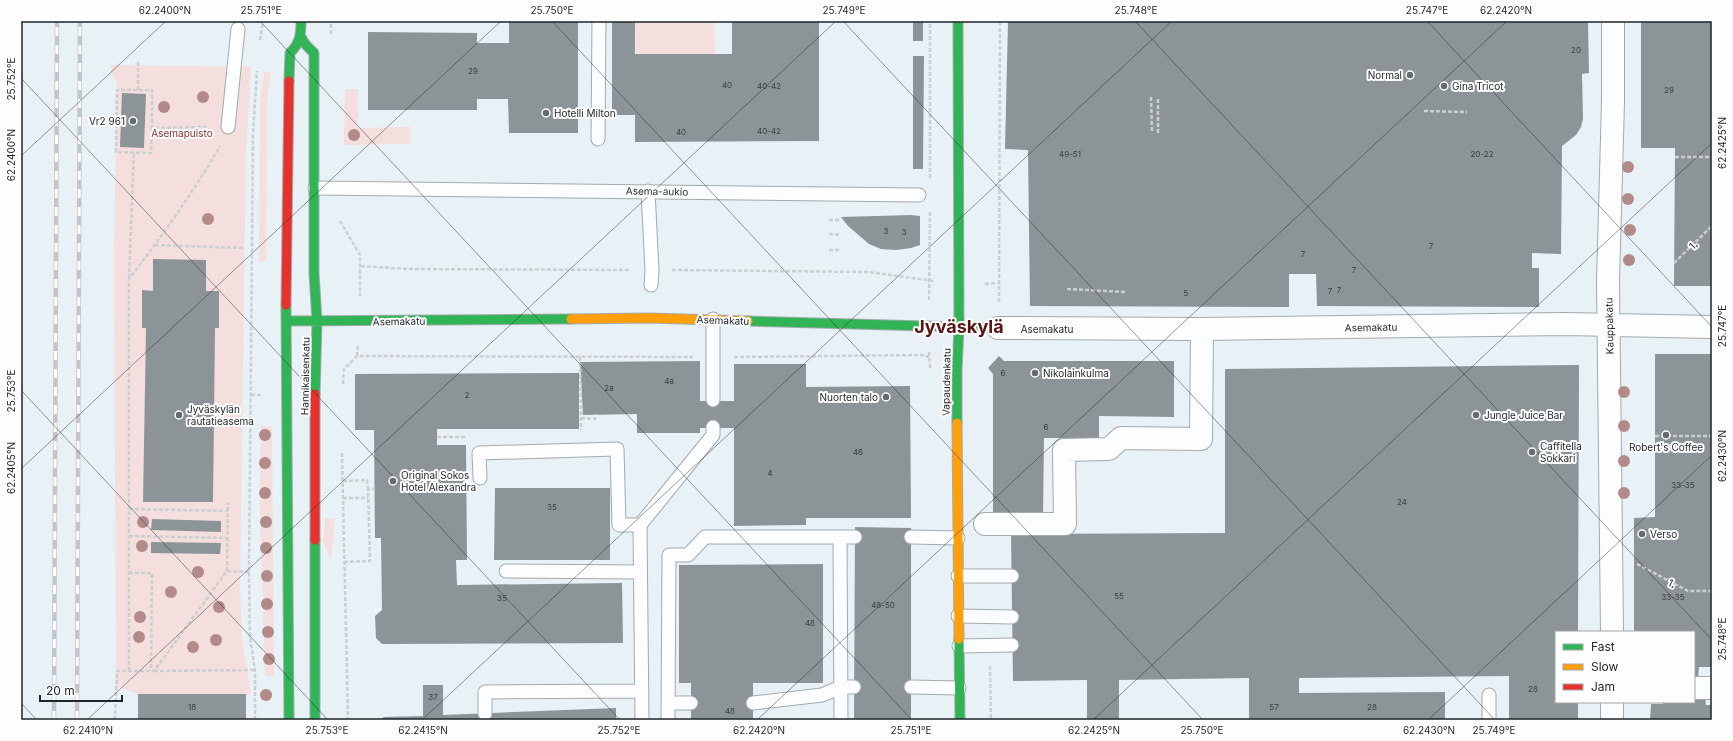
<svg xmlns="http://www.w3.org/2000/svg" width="1733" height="741" font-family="Inter,sans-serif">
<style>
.green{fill:#f5dede}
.building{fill:#8d9497}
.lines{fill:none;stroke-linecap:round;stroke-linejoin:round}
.lane-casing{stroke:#a2aaad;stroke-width:15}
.street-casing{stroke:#a2aaad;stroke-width:24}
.fast-casing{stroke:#a2aaad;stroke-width:11}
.slow-casing{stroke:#a2aaad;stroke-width:11}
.jam-casing{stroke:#a2aaad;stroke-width:11}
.path{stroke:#cccfd0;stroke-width:2.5;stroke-dasharray:4 2;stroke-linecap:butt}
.lane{stroke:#fcfdfe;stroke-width:13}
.street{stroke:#fcfdfe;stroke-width:22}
.fast{stroke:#30b455;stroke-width:9}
.slow{stroke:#ff9f0a;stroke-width:9}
.jam{stroke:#e5322d;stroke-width:9}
.rail-casing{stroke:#c3c5c6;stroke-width:4.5}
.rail{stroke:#fdfdfd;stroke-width:3;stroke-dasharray:9;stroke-linecap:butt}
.tree{fill:#b38a8a}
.ticks{fill:none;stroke:#1e2427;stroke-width:1;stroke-opacity:0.45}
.poi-dot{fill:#656c6f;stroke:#fdfdfd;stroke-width:1.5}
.labels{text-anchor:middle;stroke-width:4;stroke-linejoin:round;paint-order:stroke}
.number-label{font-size:8px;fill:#3a4043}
.poi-label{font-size:10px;fill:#1e2427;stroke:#fdfdfd;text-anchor:start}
.park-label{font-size:10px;fill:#883532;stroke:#fdfdfd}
.street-label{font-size:10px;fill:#1e2427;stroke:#fdfdfd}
.town-label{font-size:18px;font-weight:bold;fill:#591514;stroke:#fdfdfd}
.neatline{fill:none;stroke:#1e2427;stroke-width:1.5}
.ticks-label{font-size:10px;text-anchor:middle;fill:#1e2427}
</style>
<rect width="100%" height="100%" fill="#e8f1f6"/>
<!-- green -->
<path class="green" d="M635,21H714L715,54H636Z
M111,65L251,67L246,153L240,584L242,638L251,694H138L116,686L114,257L117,82L111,73Z
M264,71L271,73L267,101L266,261H259L260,101Z
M345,89H358V128L410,127V144L344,145Z
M261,426L272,427L274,676H265L260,504Z
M325,518L335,519L331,561L323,541Z"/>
<!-- building -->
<path class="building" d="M509,21H578V133H509L508,99H477V110H368V32L477,33V43H509Z
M612,21H635V54H732V21H819V141L635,142V115H612Z
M913,21H923V41H913Z
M1008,21H1588L1589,73L1582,74L1583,119L1581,127L1576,135L1562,146L1561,254L1532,253V268H1539V307L1317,306L1316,274H1289V307L1030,306L1028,150L1005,149Z
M1641,21H1712V286H1674L1675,148H1641Z
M913,56H924L923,169H913Z
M122,93L146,94L144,148L120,147Z
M911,215L920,216V245L911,248L896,250L881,249L869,244L848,226L841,217Z
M153,259L206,260V291H219V328H215L213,502H143L146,328H142V290L153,291Z
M1655,354H1712V667H1699L1698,678H1694V632H1634V518L1655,517Z
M999,356L1004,361H1174V417L1099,416V438H1044L1043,515L993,514V374L988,368Z
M700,361V401H734V364H806V387L910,386L911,518H806V525L734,526V428H700V433H637V414L583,415L580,362Z
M1579,365L1578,632H1556V702H1578V720H1509V676L1299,678V693L1445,692V720H1249V678L1119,680V719H1087V680L1013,681L1011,534L1225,533V369Z
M579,373V429H437V445H466L467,560H456L457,585L622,583L623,643L382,644L376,638L375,616L382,610L381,538H375L374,430H355V374Z
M495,488H610V560H494Z
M152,519L221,521V532L151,530Z
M855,527L911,528V720H854Z
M151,542L221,543L220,554L151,553Z
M823,564V683H753V720H691V683H679V565Z
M423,685H443V715L616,708V720H380L384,717L423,716Z
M138,694H246V720H138Z
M1694,696H1705L1706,705H1712V720H1650L1651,704H1663V702H1694Z"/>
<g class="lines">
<defs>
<path id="lane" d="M228,127L238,29
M598,139L599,21
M315,188L919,195
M648,191L652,270L651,285
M713,400V319
M480,478L479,453L617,449L619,525H640
M840,537L841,720
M911,537L958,538
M506,571L640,572
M958,576H1012
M958,616L1012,617
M959,646L1012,645
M911,687L959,688
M1489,695V720
M668,703H691
M753,703L822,695L841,687H854
M485,714V692L641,691
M642,720L640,525L713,435V427
M668,720L669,555H688L705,537H855"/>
<path id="street" d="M998,328L1202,329L1565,324L1712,327
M985,524H1065L1064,450L1109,449L1121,438L1201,439L1202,329
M1612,632L1608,281L1613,102V21
M1694,688H1712
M1612,702V720"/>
<path id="fast" d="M301,37L305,44L314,53V273L317,321L315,394
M289,81L290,53C300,43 301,35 301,21
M286,305L289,720
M286,321L571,319
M748,321L998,328
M957,423V371L959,327L958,21
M315,540V720
M959,639L960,720"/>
<path id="slow" d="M571,319L649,318L748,321
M957,423L959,639"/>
<path id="jam" d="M286,305L289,81
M315,540V394"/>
</defs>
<!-- lane casing -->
<use href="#lane" class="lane-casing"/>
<!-- street casing -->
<use href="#street" class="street-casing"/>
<!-- fast casing -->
<use href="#fast" class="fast-casing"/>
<!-- slow casing -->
<use href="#slow" class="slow-casing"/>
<!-- jam casing -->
<use href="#jam" class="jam-casing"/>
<!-- path -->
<path class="path" d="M331,34V21
M260,40L263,21
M138,62V90
M1151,97L1152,133
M1424,111L1467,112
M152,128L151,153L116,152L117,90H152V128L207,127
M1158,133V97
M1675,157H1712
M930,178V21
M829,220H841
M340,221L360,255V296
M829,234L841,235
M155,245L245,248
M829,250H841
M1674,263L1712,226
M361,266L407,269L631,270
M672,270L869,272L934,281
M129,278L134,152
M985,284L999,283
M1067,289L1126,292
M929,300L930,211
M999,302L1000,21
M929,352L930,368
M357,356L358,345
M580,357L581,430
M734,357L923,355L929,357
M343,384L344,369L357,356L693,357
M251,395H263
M581,418L595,419L596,414
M1655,436H1712
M437,437H466
M342,453L348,720
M343,481L367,480L368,489
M343,498H368
M129,509L228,511
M129,536L228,538
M344,562L370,561L368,489H375
M1637,564L1688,591H1712
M227,571L228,503
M129,573H152L151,671
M990,666L991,720
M129,671V279C162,236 193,193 220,146
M154,671L255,670
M115,720L117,671H154L227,571L249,572
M255,720V670L250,638L249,572L253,134L257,71"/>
<!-- lane -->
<use href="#lane" class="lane"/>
<!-- street -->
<use href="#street" class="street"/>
<!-- fast -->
<use href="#fast" class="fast"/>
<!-- slow -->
<use href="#slow" class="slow"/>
<!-- jam -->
<use href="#jam" class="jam"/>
<defs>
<path id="rail" d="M54,720L57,21
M77,720L80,21"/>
</defs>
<!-- rail casing -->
<use href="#rail" class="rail-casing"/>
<!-- rail -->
<use href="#rail" class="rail"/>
</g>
<!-- trees -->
<g class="tree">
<circle cx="203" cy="97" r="6"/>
<circle cx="164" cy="107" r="6"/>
<circle cx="354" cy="135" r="6"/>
<circle cx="1628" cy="167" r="6"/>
<circle cx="1628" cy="199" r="6"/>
<circle cx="208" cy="219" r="6"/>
<circle cx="1630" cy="230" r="6"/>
<circle cx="1629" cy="260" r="6"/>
<circle cx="1624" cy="392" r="6"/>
<circle cx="1624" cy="426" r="6"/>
<circle cx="265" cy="435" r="6"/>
<circle cx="1624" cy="461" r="6"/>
<circle cx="265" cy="463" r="6"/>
<circle cx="265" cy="493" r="6"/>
<circle cx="1624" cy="493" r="6"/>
<circle cx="143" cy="522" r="6"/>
<circle cx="266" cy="522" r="6"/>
<circle cx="142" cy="546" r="6"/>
<circle cx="266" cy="548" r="6"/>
<circle cx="198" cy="572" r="6"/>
<circle cx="267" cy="576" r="6"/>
<circle cx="171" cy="592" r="6"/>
<circle cx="267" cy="604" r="6"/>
<circle cx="219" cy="607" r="6"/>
<circle cx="140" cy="617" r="6"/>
<circle cx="268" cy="632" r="6"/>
<circle cx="139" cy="637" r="6"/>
<circle cx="216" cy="640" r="6"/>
<circle cx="193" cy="647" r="6"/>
<circle cx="269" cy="659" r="6"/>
<circle cx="266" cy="695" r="6"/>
</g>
<!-- ticks -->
<path class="ticks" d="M260,21L912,720M552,21L1203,720M843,21L1495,720M1135,21L1712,640M1427,21L1712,327M21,78L620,720M21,156L166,21M21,390L328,720M21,469L501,21M21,703L37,720M87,720L836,21M422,720L1172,21M757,720L1507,21M1093,720L1712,143M1428,720L1712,455"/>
<!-- markers -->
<g class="poi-dot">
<circle cx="1410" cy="75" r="4"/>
<circle cx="1444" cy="86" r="4"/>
<circle cx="546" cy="113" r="4"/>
<circle cx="133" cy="121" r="4"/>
<circle cx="1035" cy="373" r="4"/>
<circle cx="886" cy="397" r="4"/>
<circle cx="179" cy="415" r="4"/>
<circle cx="1476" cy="415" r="4"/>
<circle cx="1666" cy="435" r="4"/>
<circle cx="1532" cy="452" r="4"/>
<circle cx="393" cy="481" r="4"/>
<circle cx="1642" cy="534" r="4"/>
</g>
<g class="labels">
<!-- number labels -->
<g class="number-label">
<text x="1576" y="53">20</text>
<text x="473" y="74">29</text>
<text x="727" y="88">40</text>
<text x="769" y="89">40-42</text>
<text x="1669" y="93">29</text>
<text x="769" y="134">40-42</text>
<text x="681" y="135">40</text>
<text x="1070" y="157">49-51</text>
<text x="1482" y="157">20-22</text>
<text x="886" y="234">3</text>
<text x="904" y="235">3</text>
<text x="1431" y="249">7</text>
<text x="1303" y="257">7</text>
<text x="1354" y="273">7</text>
<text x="1339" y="293">7</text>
<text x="1330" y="294">7</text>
<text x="1186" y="296">5</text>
<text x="1003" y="376">6</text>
<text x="669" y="384">4a</text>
<text x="609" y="391">2a</text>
<text x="467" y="398">2</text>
<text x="1046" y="430">6</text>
<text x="858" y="455">46</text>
<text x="770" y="476">4</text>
<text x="1683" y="488">33-35</text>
<text x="1402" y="505">24</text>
<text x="552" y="510">35</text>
<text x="1119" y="599">55</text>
<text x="1673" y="600">33-35</text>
<text x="502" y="601">35</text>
<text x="883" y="608">48-50</text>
<text x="810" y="626">48</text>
<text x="1533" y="692">28</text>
<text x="433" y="700">37</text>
<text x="192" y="710">18</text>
<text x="1274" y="710">57</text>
<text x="1372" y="710">28</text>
<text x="730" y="714">48</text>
</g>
<!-- poi labels -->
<g class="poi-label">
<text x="1402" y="79" text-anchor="end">Normal</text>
<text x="1452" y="90">Gina Tricot</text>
<text x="554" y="117">Hotelli Milton</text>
<text x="125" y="125" text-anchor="end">Vr2 961</text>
<text x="1043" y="377">Nikolainkulma</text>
<text x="878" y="401" text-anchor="end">Nuorten talo</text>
<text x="187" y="413">Jyväskylän<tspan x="187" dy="12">rautatieasema</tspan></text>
<text x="1484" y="419">Jungle Juice Bar</text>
<text x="1540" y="450">Caffitella<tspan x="1540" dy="12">Sokkari</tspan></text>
<text x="1666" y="451" text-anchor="middle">Robert's Coffee</text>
<text x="401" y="479">Original Sokos<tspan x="401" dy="12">Hotel Alexandra</tspan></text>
<text x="1650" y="538">Verso</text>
</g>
<!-- park labels -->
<g class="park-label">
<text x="182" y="137">Asemapuisto</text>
</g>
<!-- street labels -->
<g class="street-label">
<text transform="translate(657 191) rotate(1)" y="4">Asema-aukio</text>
<text transform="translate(1693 245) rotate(-44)" y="4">1.</text>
<text transform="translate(723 320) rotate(2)" y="4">Asemakatu</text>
<text transform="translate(399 321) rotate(-1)" y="4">Asemakatu</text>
<text transform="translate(1609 326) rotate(-91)" y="4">Kauppakatu</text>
<text transform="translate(1371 327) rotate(-1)" y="4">Asemakatu</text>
<text x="1047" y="333">Asemakatu</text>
<text transform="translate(305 376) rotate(-89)" y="4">Hannikaisenkatu</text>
<text transform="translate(946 382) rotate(-89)" y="4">Vapaudenkatu</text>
<text transform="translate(1672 583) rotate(28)" y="4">1.</text>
</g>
<!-- town labels -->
<g class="town-label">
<text x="959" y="333">Jyväskylä</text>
</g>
</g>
<!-- border -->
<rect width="1733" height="741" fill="none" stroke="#fdfdfd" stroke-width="44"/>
<!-- legend -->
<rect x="1555" y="631" width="140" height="72" fill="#fdfdfd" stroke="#a4a6a7"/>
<rect x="1563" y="644" width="20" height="6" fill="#30b455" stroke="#a4a6a7"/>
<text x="1591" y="651" font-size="12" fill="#1e2427">Fast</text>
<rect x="1563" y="664" width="20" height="6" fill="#ff9f0a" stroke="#a4a6a7"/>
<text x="1591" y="671" font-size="12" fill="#1e2427">Slow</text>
<rect x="1563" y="684" width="20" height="6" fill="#e5322d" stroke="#a4a6a7"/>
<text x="1591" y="691" font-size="12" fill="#1e2427">Jam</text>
<!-- scale -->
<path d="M40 695v6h82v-6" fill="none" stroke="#1e2427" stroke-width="2"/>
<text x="46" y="695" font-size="12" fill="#1e2427" stroke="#fdfdfd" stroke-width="3" paint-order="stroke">20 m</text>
<rect x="22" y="22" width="1689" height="697" class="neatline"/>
<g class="ticks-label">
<text x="165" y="14">62.2400°N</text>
<text x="261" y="14">25.751°E</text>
<text x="552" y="14">25.750°E</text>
<text x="844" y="14">25.749°E</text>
<text x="1136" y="14">25.748°E</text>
<text x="1427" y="14">25.747°E</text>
<text x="1506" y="14">62.2420°N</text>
<text transform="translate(11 79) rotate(-90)" y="4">25.752°E</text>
<text transform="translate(1722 143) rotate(-90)" y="4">62.2425°N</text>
<text transform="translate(11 155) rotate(-90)" y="4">62.2400°N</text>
<text transform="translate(1722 326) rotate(-90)" y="4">25.747°E</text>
<text transform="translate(11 391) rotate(-90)" y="4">25.753°E</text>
<text transform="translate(1722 456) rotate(-90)" y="4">62.2430°N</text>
<text transform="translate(11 468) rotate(-90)" y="4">62.2405°N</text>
<text transform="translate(1722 639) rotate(-90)" y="4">25.748°E</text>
<text x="88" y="734">62.2410°N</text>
<text x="327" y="734">25.753°E</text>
<text x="423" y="734">62.2415°N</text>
<text x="619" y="734">25.752°E</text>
<text x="759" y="734">62.2420°N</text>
<text x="911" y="734">25.751°E</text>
<text x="1094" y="734">62.2425°N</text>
<text x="1202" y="734">25.750°E</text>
<text x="1429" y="734">62.2430°N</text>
<text x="1494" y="734">25.749°E</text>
</g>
</svg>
